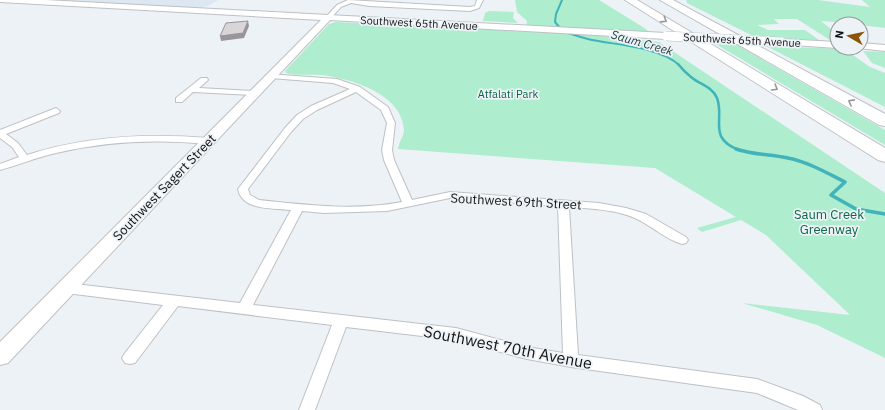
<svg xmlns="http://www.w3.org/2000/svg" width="885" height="410" font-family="'IBM Plex Sans',sans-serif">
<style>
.built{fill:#dce7f1}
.green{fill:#aeedce}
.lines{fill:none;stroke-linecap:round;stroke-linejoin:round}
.stream-far2{stroke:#40b3bb;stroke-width:2}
.stream-far1{stroke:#40b3bb;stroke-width:2.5}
.stream{stroke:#40b3bb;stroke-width:3.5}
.minor-casing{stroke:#bdc1c5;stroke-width:2}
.secondary-casing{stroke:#bdc1c5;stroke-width:2}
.motorway-casing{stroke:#bdc1c5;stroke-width:2}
.minor{fill:#fff;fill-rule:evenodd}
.secondary{fill:#fff;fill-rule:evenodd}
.motorway{fill:#fff;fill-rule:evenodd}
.secondary-bridge-casing{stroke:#bdc1c5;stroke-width:10;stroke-linecap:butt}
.secondary-bridge{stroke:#fff;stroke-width:9}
.shaded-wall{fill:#999598}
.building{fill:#dad5d9;stroke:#999598}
.oneway{stroke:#959696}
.labels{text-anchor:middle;stroke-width:3.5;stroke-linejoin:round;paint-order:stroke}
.far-street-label{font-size:11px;fill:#131516;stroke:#edf2f6}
.far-park-label{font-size:11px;fill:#0c6748;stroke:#edf2f6}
.far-water-label{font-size:12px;font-style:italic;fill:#274143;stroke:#edf2f6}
.street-label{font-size:13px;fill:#131516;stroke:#edf2f6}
.park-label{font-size:13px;fill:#0c6748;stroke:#edf2f6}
.near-street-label{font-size:16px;fill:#131516;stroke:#edf2f6}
</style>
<rect width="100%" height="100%" fill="#edf2f6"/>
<!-- built -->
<path class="built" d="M37,0H218L208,6L196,8Z"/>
<!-- green -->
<path class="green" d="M515,0H599L646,29L648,32L526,27L527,21L517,12Z
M686,0H818L870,7L862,0H885V28L861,25V24L821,21L837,34V42H833L797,19H774L779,24L757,25L768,30H805L819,40L755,37L687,3Z
M489,11L514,12L513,18L518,23L483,21L485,13Z
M336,22L591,35L659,42L885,193V358L817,325L742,303L850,315L766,235L741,220L702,232L697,228L736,217L655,168L398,149C399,141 404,137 404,129C401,93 351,79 322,75C310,74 297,76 286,73L285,71L329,24Z
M714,43L735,44L885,130V145Z
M766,46L844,49L870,67L885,73V107Z
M863,51L885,52V68L872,63Z"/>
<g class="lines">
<!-- stream-far2 -->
<path class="stream-far2" d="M560,28L555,22L556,14L562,0
M565,32C574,35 583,38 592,40C617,45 660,47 679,65"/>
<!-- stream-far1 -->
<path class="stream-far1" d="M678,64C682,69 686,73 691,77C699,84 713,87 717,98C725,119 707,138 739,150"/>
<!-- stream -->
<path class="stream" d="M736,149C753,155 771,154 788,158C808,162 827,173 845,182L831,195L856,209L885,214"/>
<defs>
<path id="minor" d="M348,0L470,7L475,6L477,0H483L479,8L470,11L369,6L351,3L341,7L330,19H326V17L337,5Z
M268,74L337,79L360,87L388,107L395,123L392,150L394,160L412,200L450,192L599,203L626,208L646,214L686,237L688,240L686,243L682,244C667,240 653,227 639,220C617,209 592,209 569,207L578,355L757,379L803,396L820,405L822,410H798L757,393L571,367L527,359L456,340L346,327L315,410H299L332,325L178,306L135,363L130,364L125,363L122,358L125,353L163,305L66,293L61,291L59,288L61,285L66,283L240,303L291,210C274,208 242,211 238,189L285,128L297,115L311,106L350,89L333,83L271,78H268ZM356,92L381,110L387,123L382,150L384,160L402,202C354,211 306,205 259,200L250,195L248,189L291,132L303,119L317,110ZM450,198L558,206L563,353L527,347L456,328L253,305L302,211L324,213L387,211Z
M201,78H207L208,80L199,88L253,91L257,93L253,95L193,92L182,102H176V98Z
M56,108L60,111L59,113L6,134L18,143L27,155C86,136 146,133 208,138L213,141L208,144C156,139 106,141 56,153C37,157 19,165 0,170V164L19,157L12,147L0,138V130Z"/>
<path id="secondary" d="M0,0H45L666,33L671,36L666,39L330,20L8,363L0,365V342L321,20L0,2Z
M781,39L837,42V48L778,44L776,42L778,40Z
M861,43L885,45V51L858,48H861Z"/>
<path id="motorway" d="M625,0H637L885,148V162L878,160Z
M660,0H673L885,114V126L879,125Z"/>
</defs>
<!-- minor casing -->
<use href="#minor" class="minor-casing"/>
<!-- secondary casing -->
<use href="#secondary" class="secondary-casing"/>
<!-- motorway casing -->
<use href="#motorway" class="motorway-casing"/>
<!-- minor -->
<use href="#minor" class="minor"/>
<!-- secondary -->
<use href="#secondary" class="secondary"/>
<!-- motorway -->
<use href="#motorway" class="motorway"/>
<defs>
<path id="secondary-bridge" d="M666,36L781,42"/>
</defs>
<!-- secondary-bridge casing -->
<use href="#secondary-bridge" class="secondary-bridge-casing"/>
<!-- secondary-bridge -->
<use href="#secondary-bridge" class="secondary-bridge"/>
</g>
<!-- shaded-wall -->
<path class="shaded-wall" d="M248,21L249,26L244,38L221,41L220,36Z"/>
<!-- building -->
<path class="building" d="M248,21L243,33L220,36L226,23Z"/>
<!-- one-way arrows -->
<defs><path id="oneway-chevron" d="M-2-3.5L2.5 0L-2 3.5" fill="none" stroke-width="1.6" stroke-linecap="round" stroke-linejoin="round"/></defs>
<g class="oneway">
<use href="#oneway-chevron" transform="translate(664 20) rotate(32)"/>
<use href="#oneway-chevron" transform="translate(775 88) rotate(31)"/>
<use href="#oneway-chevron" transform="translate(851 102) rotate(-151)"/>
</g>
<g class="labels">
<!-- far-street labels -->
<g class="far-street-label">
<text transform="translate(419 23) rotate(3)" y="4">Southwest 65th Avenue</text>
<text transform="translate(742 40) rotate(3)" y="4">Southwest 65th Avenue</text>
</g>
<!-- far-park labels -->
<g class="far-park-label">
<text x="508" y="98">Atfalati Park</text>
</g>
<!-- far-water labels -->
<g class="far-water-label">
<text transform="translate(642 43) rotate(16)" y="4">Saum Creek</text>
</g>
<!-- street labels -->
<g class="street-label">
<text transform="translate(164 187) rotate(-46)" y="5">Southwest Sagert Street</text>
<text transform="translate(516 201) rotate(3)" y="5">Southwest 69th Street</text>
</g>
<!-- park labels -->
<g class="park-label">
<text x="829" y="219">Saum Creek<tspan x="829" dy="15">Greenway</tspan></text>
</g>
<!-- near-street labels -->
<g class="near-street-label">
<text transform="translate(508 347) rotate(11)" y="6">Southwest 70th Avenue</text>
</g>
</g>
<!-- north arrow -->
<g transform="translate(849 36) rotate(279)"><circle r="19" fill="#edf2f6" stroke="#969a9c"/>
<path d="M0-3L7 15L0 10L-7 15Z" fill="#8b5506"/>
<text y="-6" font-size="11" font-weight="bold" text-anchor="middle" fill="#131516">N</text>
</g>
</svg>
